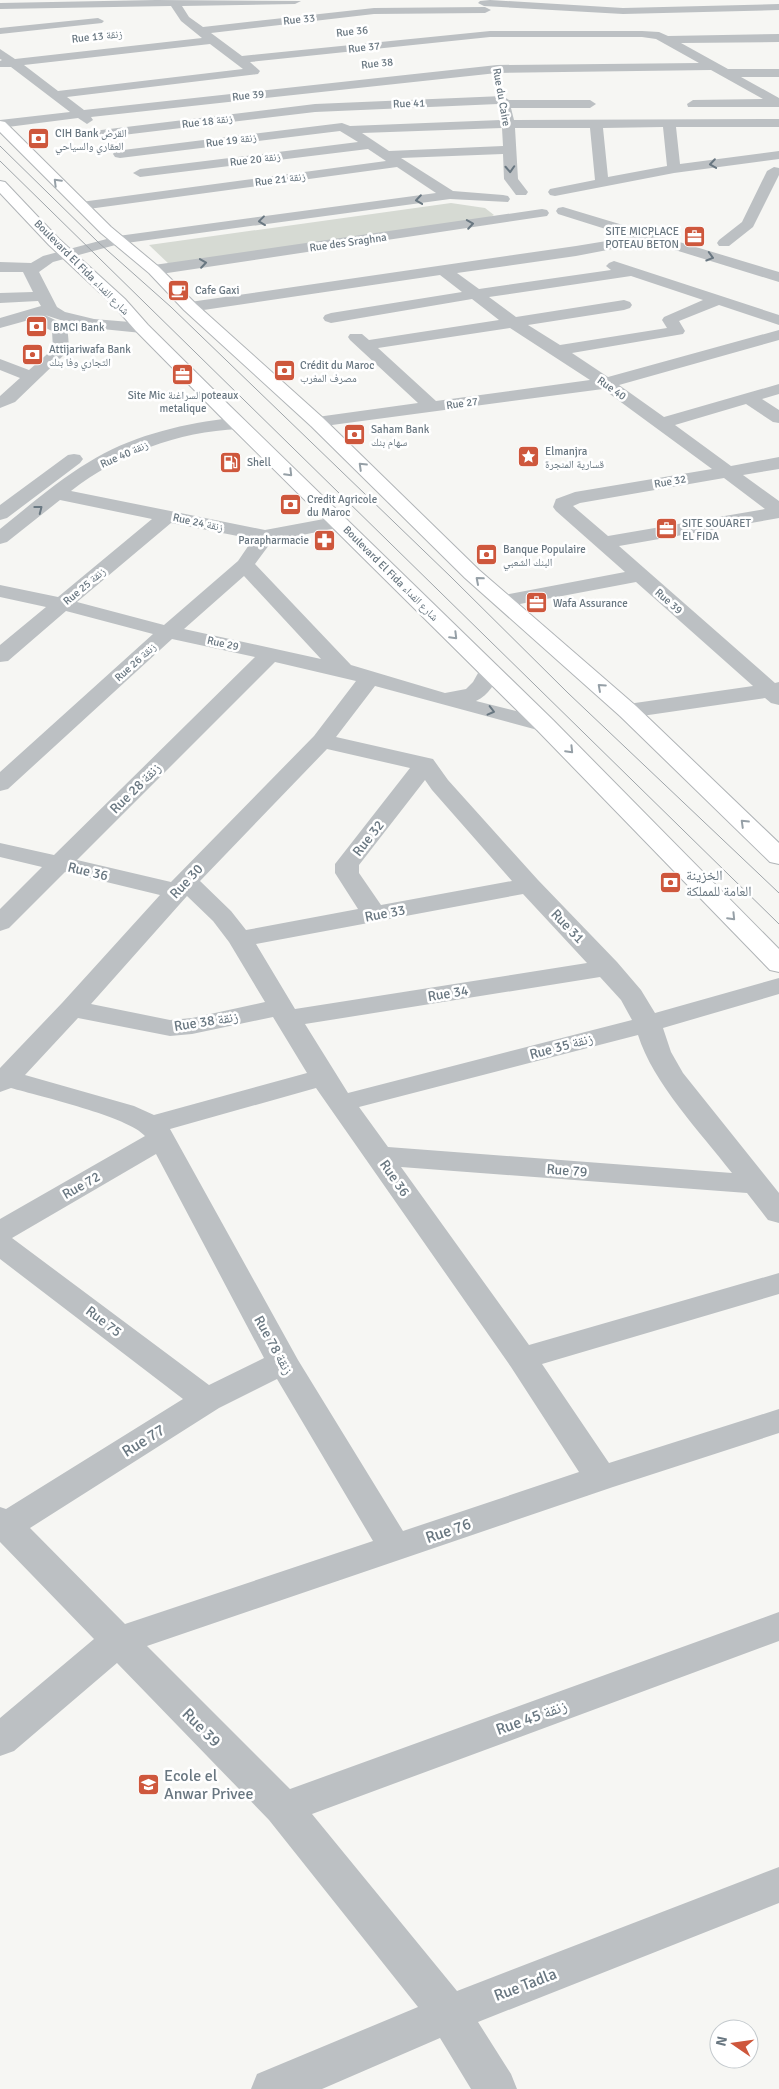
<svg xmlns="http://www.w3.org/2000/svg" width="779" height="2089" font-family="Signika,'Noto Naskh Arabic',sans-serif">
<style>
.green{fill:#d6dad3}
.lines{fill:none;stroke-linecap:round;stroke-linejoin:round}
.major-casing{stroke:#b0b4b7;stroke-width:2}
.minor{fill:#bcc0c3;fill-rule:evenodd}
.major{fill:#fff;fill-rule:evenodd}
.tram{stroke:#9ea4a9;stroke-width:1}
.oneway{stroke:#697781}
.oneway2{stroke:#96a0a7}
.labels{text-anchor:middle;stroke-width:5;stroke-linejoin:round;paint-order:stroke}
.far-street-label{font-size:11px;fill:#697781;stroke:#fff}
.far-poi-label{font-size:11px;fill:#697781;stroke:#fff;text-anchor:start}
.street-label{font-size:14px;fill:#697781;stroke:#fff}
.poi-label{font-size:14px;fill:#697781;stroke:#fff;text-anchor:start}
.near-street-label{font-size:16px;fill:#697781;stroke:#fff}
.near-poi-label{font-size:16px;fill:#697781;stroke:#fff;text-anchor:start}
</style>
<rect width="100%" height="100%" fill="#f6f6f3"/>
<!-- green -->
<path class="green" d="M451,203L485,208L494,215L485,220L170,265L149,245Z"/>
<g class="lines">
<defs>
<path id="major" d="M0,121L5,122L111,227L159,267L196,304L323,418L479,570L636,706L779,843V864L770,862L620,716L465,578L311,426L184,310L149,273L101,233L0,132Z
M0,181L5,182L59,239L125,299L148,325L231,407L553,720L779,949V972L770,970L537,730L219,415L136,331L113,305L49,245L0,193Z"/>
</defs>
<!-- major casing -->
<use href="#major" class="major-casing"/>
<!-- minor -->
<path class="minor" d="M156,0L301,1L295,4L182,6L189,17L203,27L374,8L485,7L491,10L485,13L374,14L211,33L242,56L490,31H642L659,32L668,36L779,34V42L681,43L728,69H779V77H741L779,98V107H688L687,104L693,100L763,99L711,70L497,73L91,117L93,120L87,124L78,118L0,128V120L70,112L11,67H0V61L2,60L0,59V49L15,59L202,38L181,21L171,6L0,9V3ZM490,37H642L656,39L699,63L497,65L84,110L67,97L258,74L260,71L250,62ZM210,44L243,69L58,91L24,65Z
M490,0L623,8L779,4V10L623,14L484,6L478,3L480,1Z
M98,18L104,21L102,23L0,34V28Z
M503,96L509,100H590L596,104L590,108H511L514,120L779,119V127H676L680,164L779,151V159L674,173L555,196L550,195L548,192L550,189L595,180L590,128H515L518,179L528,192L526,195H516L504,179L503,154L401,158L453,191L503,195L508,196L510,199L508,202L450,199L119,244L53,262L39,272L57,307L65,312L94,319L142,323L148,325L150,328L148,331L142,333L82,327L45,315C68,327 68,323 69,350L15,402L0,408V396L20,378L0,370V359L29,370L53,349L52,331L29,320L0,328V318L41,306L38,301L0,303V293L33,292L23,272H0V262L31,263L43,256L118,236L436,193L397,167L81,210L76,209L74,206L76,203L81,202L386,161L368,149L140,177L133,173L140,169L358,142L340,131L120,158L115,157L113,154L115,151L342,123L350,126L501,120L498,104L315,112L98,138L93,137L91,134L93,131L315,104ZM663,127L667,166L608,177L603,128ZM502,128L503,146L389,151L362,133Z
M774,167L779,168V175L753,227L729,246H719L717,243L719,240L742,222L767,171Z
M563,207L779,272V282L649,242L576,256L457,273L479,289L611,270L606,266L609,263L614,261L779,315V325L719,305L679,321L685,331L683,334L572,353L608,377L779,330V340L619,385L664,417L779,384V394L762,399L779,410V423L773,422L746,404L675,425L731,466L779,457V469L743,475L779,501V518L619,546L775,683L779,682V705L771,703L765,698L628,718L620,716L617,711L620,706L628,704L753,686L636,582L504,607L497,605L494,601L497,597L504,595L625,572L556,511L553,507L556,499L575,492L712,469L603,389L317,427L311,426L308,422L311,418L317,417L418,403L350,340L348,337L350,334H362L369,340L499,320L472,299L331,323L325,321L323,318L325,315L331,313L462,292L440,275L190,312L184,310L182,307L184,304L190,302L576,246L631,237L558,214L556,211L558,208ZM631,276L703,300L664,317L662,320L667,328L560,345L528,325L624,310L630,308L632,305L630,302L624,300L516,317L489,297ZM510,328L590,380L436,401L378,348ZM724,478L765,509L608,536L573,506L580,503Z
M542,209L547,210L549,213L547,216L154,275L149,273L146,270L149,267L154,265Z
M223,419L245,420L248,424L245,428L239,429C177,432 120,453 71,491L265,530L340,516L347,518L350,522L347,526L272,541L255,564L351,665L445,693L466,689L473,682L482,666L490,665L498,666L501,671C495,683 489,695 476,701L553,720L556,725L553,730L545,732L375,686L336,737L433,759L448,780L538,880L617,962L641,990L655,1013L779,978V994L663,1028L671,1052L683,1073L779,1193V1223L768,1220L747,1193L401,1167L529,1345L779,1273V1294L542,1364L609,1463L779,1409V1433L613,1487L147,1646L290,1789L779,1612V1641L312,1814L457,1991L779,1867V1903L478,2022L511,2074L517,2089H471L440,2038L322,2089H251L257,2074L418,2007L269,1820L117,1663L14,1751L0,1756V1718L94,1639L0,1542V1507L6,1509L183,1399L0,1259V1219L145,1136C129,1117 39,1096 11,1088L0,1092V1068L62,1003L160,895L65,872L9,928L0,931V909L42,867L0,857V843L54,855L255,657L172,639L8,789L0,791V772L153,634L66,611L8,661L0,662V645L46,607L0,597V585L58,597L152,519L60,500L7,542L0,544V529C29,506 57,481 89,462C129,437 177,425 223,419ZM171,523L253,539L238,561L164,625L77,602ZM244,576L321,659L184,629ZM275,662L356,681L314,736L171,882L77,860ZM327,749L410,768L335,864V873L358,909L246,930L231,911L200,881ZM425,780L432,790L512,881L381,905L359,873V865ZM523,894L587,963L295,1009L256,944ZM187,896L213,921L229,942L265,1002L192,1018L170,1020L91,1004ZM600,977L621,1000L632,1020L348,1093L305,1024ZM273,1017L307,1073L154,1115L134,1106L25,1075L78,1018L170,1036L192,1034ZM638,1035C653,1083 701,1133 732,1173L388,1147L359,1107ZM316,1088L511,1367L579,1472L403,1531L298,1360L170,1129ZM156,1154L264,1358L209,1385L12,1238ZM277,1379L373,1541L125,1624L30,1528L219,1408Z
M74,454L80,455L83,459L80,463L7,518L0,520V505L68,455Z"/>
<!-- major -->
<use href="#major" class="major"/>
<!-- tram -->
<path class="tram" d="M0,146L99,243L171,307L451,577L568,693L779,893
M0,161L779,924"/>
</g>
<!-- one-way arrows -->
<defs><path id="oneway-chevron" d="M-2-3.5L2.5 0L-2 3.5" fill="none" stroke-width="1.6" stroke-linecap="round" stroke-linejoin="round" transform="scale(1.25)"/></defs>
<g class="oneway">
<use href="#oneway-chevron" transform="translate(713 164) rotate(172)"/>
<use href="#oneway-chevron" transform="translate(510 169) rotate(87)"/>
<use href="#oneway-chevron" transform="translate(419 200) rotate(172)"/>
<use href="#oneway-chevron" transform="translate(262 221) rotate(173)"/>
<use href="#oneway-chevron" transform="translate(470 224) rotate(-9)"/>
<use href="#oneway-chevron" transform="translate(710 257) rotate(16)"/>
<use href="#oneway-chevron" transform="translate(203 263) rotate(-8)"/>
<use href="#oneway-chevron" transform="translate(39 509) rotate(-38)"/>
<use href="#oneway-chevron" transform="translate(491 711) rotate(14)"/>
</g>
<g class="oneway2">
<use href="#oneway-chevron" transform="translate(57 182) rotate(-135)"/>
<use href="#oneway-chevron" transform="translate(362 466) rotate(-136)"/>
<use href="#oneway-chevron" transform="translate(289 473) rotate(45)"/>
<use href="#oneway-chevron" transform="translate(479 580) rotate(-139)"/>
<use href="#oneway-chevron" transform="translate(454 636) rotate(45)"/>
<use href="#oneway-chevron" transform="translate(601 687) rotate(-138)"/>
<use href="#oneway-chevron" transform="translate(570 750) rotate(46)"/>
<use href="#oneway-chevron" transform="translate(744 823) rotate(-136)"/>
<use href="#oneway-chevron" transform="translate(732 917) rotate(46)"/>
</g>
<!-- icons -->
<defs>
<symbol id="bank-square" viewBox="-11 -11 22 22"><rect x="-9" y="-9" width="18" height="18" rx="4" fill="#ce573c" stroke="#fff"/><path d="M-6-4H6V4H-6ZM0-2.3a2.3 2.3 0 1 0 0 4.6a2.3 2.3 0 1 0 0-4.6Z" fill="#fff"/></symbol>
<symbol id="office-square" viewBox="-11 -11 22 22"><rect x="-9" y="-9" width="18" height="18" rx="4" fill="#ce573c" stroke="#fff"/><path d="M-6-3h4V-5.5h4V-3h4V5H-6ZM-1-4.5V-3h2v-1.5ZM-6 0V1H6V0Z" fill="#fff"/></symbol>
<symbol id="cafe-square" viewBox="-11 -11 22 22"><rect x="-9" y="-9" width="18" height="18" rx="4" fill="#ce573c" stroke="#fff"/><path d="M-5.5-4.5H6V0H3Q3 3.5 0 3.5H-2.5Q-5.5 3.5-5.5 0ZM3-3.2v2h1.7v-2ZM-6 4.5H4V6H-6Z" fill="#fff"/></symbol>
<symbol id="sight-square" viewBox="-11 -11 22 22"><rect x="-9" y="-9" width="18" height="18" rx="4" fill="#ce573c" stroke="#fff"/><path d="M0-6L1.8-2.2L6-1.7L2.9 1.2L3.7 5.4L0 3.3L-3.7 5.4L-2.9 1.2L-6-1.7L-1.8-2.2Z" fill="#fff"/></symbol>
<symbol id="fuel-square" viewBox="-11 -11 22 22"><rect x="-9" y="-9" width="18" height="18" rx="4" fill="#ce573c" stroke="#fff"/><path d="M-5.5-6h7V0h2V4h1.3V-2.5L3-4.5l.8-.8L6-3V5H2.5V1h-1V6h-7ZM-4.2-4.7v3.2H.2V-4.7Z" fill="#fff"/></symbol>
<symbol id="pharmacy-square" viewBox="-11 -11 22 22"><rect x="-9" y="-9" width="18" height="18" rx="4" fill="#ce573c" stroke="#fff"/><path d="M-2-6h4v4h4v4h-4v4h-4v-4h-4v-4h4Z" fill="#fff"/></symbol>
<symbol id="school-square" viewBox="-11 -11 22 22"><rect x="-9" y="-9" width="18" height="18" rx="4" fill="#ce573c" stroke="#fff"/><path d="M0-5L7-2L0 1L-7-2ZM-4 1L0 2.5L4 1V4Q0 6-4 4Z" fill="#fff"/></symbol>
</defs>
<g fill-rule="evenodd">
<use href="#bank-square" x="26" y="126" width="25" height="25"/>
<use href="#office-square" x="682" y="224" width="25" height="25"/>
<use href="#cafe-square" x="166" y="278" width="25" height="25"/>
<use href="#bank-square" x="24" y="314" width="25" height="25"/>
<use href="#bank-square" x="20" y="342" width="25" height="25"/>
<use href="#bank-square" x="272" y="358" width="25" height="25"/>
<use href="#office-square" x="170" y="362" width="25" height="25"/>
<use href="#bank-square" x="342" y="422" width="25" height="25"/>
<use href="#sight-square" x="516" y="444" width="25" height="25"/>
<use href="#fuel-square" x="218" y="450" width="25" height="25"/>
<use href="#bank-square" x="278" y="492" width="25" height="25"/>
<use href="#office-square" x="654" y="516" width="25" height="25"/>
<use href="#pharmacy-square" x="312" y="528" width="25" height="25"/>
<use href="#bank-square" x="474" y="542" width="25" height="25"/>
<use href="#office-square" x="524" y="590" width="25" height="25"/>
<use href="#bank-square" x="658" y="870" width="25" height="25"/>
<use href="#school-square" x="136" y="1772" width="25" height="25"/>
</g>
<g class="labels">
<!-- far-street labels -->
<g class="far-street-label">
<text transform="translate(299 19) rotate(-6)" y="4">Rue 33</text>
<text transform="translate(352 31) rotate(-6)" y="4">Rue 36</text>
<text transform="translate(97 36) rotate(-6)" y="4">Rue 13 زنقة</text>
<text transform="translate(364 47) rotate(-6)" y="4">Rue 37</text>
<text transform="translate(377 63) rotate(-6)" y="4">Rue 38</text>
<text transform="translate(248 95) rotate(-6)" y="4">Rue 39</text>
<text transform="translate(502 97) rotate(80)" y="4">Rue du Caire</text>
<text transform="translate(409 103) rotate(-2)" y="4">Rue 41</text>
<text transform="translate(207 121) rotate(-7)" y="4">Rue 18 زنقة</text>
<text transform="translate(231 140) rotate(-7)" y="4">Rue 19 زنقة</text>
<text transform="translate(255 159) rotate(-7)" y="4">Rue 20 زنقة</text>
<text transform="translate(280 179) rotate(-7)" y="4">Rue 21 زنقة</text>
<text transform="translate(348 242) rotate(-8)" y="4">Rue des Sraghna</text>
<text transform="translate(82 267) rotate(45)" y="4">Boulevard El Fida شارع الفداء</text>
<text transform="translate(612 388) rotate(35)" y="4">Rue 40</text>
<text transform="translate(462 403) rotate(-8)" y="4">Rue 27</text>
<text transform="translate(124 454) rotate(-24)" y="4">Rue 40 زنقة</text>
<text transform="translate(670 481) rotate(-10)" y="4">Rue 32</text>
<text transform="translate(198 522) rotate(12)" y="4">Rue 24 زنقة</text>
<text transform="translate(391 573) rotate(45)" y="4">Boulevard El Fida شارع الفداء</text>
<text transform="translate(84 586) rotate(-40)" y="4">Rue 25 زنقة</text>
<text transform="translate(669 601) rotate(41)" y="4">Rue 39</text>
<text transform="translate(223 643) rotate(12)" y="4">Rue 29</text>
<text transform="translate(135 662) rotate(-42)" y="4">Rue 26 زنقة</text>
</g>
<!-- far-poi labels -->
<g class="far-poi-label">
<text x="55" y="137">CIH Bank القرض<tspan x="55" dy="13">العقاري والسياحي</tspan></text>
<text x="679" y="235" text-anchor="end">SITE MICPLACE<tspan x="679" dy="13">POTEAU BETON</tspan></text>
<text x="195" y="294">Cafe Gaxi</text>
<text x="53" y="331">BMCI Bank</text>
<text x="49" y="353">Attijariwafa Bank<tspan x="49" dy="13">التجاري وفا بنك</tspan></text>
<text x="300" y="369">Crédit du Maroc<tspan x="300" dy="13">مصرف المغرب</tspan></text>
<text x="183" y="399" text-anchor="middle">Site Mic السراغنةpoteaux<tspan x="183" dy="13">metalique</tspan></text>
<text x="371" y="433">Saham Bank<tspan x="371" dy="13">سهام بنك</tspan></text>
<text x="545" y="455">Elmanjra<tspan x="545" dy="13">قسارية المنجرة</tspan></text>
<text x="247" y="466">Shell</text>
<text x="307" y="503">Credit Agricole<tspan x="307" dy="13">du Maroc</tspan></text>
<text x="682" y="527">SITE SOUARET<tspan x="682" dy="13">EL FIDA</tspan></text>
<text x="309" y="544" text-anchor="end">Parapharmacie</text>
<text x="503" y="553">Banque Populaire<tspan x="503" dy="13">البنك الشعبي</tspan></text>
<text x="553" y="607">Wafa Assurance</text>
</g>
<!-- street labels -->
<g class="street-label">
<text transform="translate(135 788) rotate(-45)" y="5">Rue 28 زنقة</text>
<text transform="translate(368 838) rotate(-52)" y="5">Rue 32</text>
<text transform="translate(88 871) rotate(13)" y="5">Rue 36</text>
<text transform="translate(186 881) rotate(-47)" y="5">Rue 30</text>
<text transform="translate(385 913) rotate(-11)" y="5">Rue 33</text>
<text transform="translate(568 926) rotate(46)" y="5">Rue 31</text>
<text transform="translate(448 993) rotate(-9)" y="5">Rue 34</text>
<text transform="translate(206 1021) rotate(-9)" y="5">Rue 38 زنقة</text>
<text transform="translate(561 1046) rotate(-15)" y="5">Rue 35 زنقة</text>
<text transform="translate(567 1170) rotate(4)" y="5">Rue 79</text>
<text transform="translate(395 1178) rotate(55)" y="5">Rue 36</text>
<text transform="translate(81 1185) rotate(-30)" y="5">Rue 72</text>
<text transform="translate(104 1321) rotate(37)" y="5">Rue 75</text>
<text transform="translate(274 1345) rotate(61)" y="5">Rue 78 زنقة</text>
</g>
<!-- poi labels -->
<g class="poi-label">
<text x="686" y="880">الخزينة<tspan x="686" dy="16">العامة للمملكة</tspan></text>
</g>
<!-- near-street labels -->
<g class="near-street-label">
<text transform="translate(143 1440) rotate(-32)" y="6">Rue 77</text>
<text transform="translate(448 1530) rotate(-19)" y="6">Rue 76</text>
<text transform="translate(531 1717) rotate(-20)" y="6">Rue 45 زنقة</text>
<text transform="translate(202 1727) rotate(45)" y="6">Rue 39</text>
<text transform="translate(525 1984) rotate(-21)" y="6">Rue Tadla</text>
</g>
<!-- near-poi labels -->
<g class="near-poi-label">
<text x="164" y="1781">Ecole el<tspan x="164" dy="18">Anwar Privee</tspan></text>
</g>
</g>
<!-- north arrow -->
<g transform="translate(734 2044) rotate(283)"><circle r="24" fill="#ffffff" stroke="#c3c9cd"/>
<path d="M0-4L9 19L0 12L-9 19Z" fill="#ce573c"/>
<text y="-8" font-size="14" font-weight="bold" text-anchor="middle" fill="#697781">N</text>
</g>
</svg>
